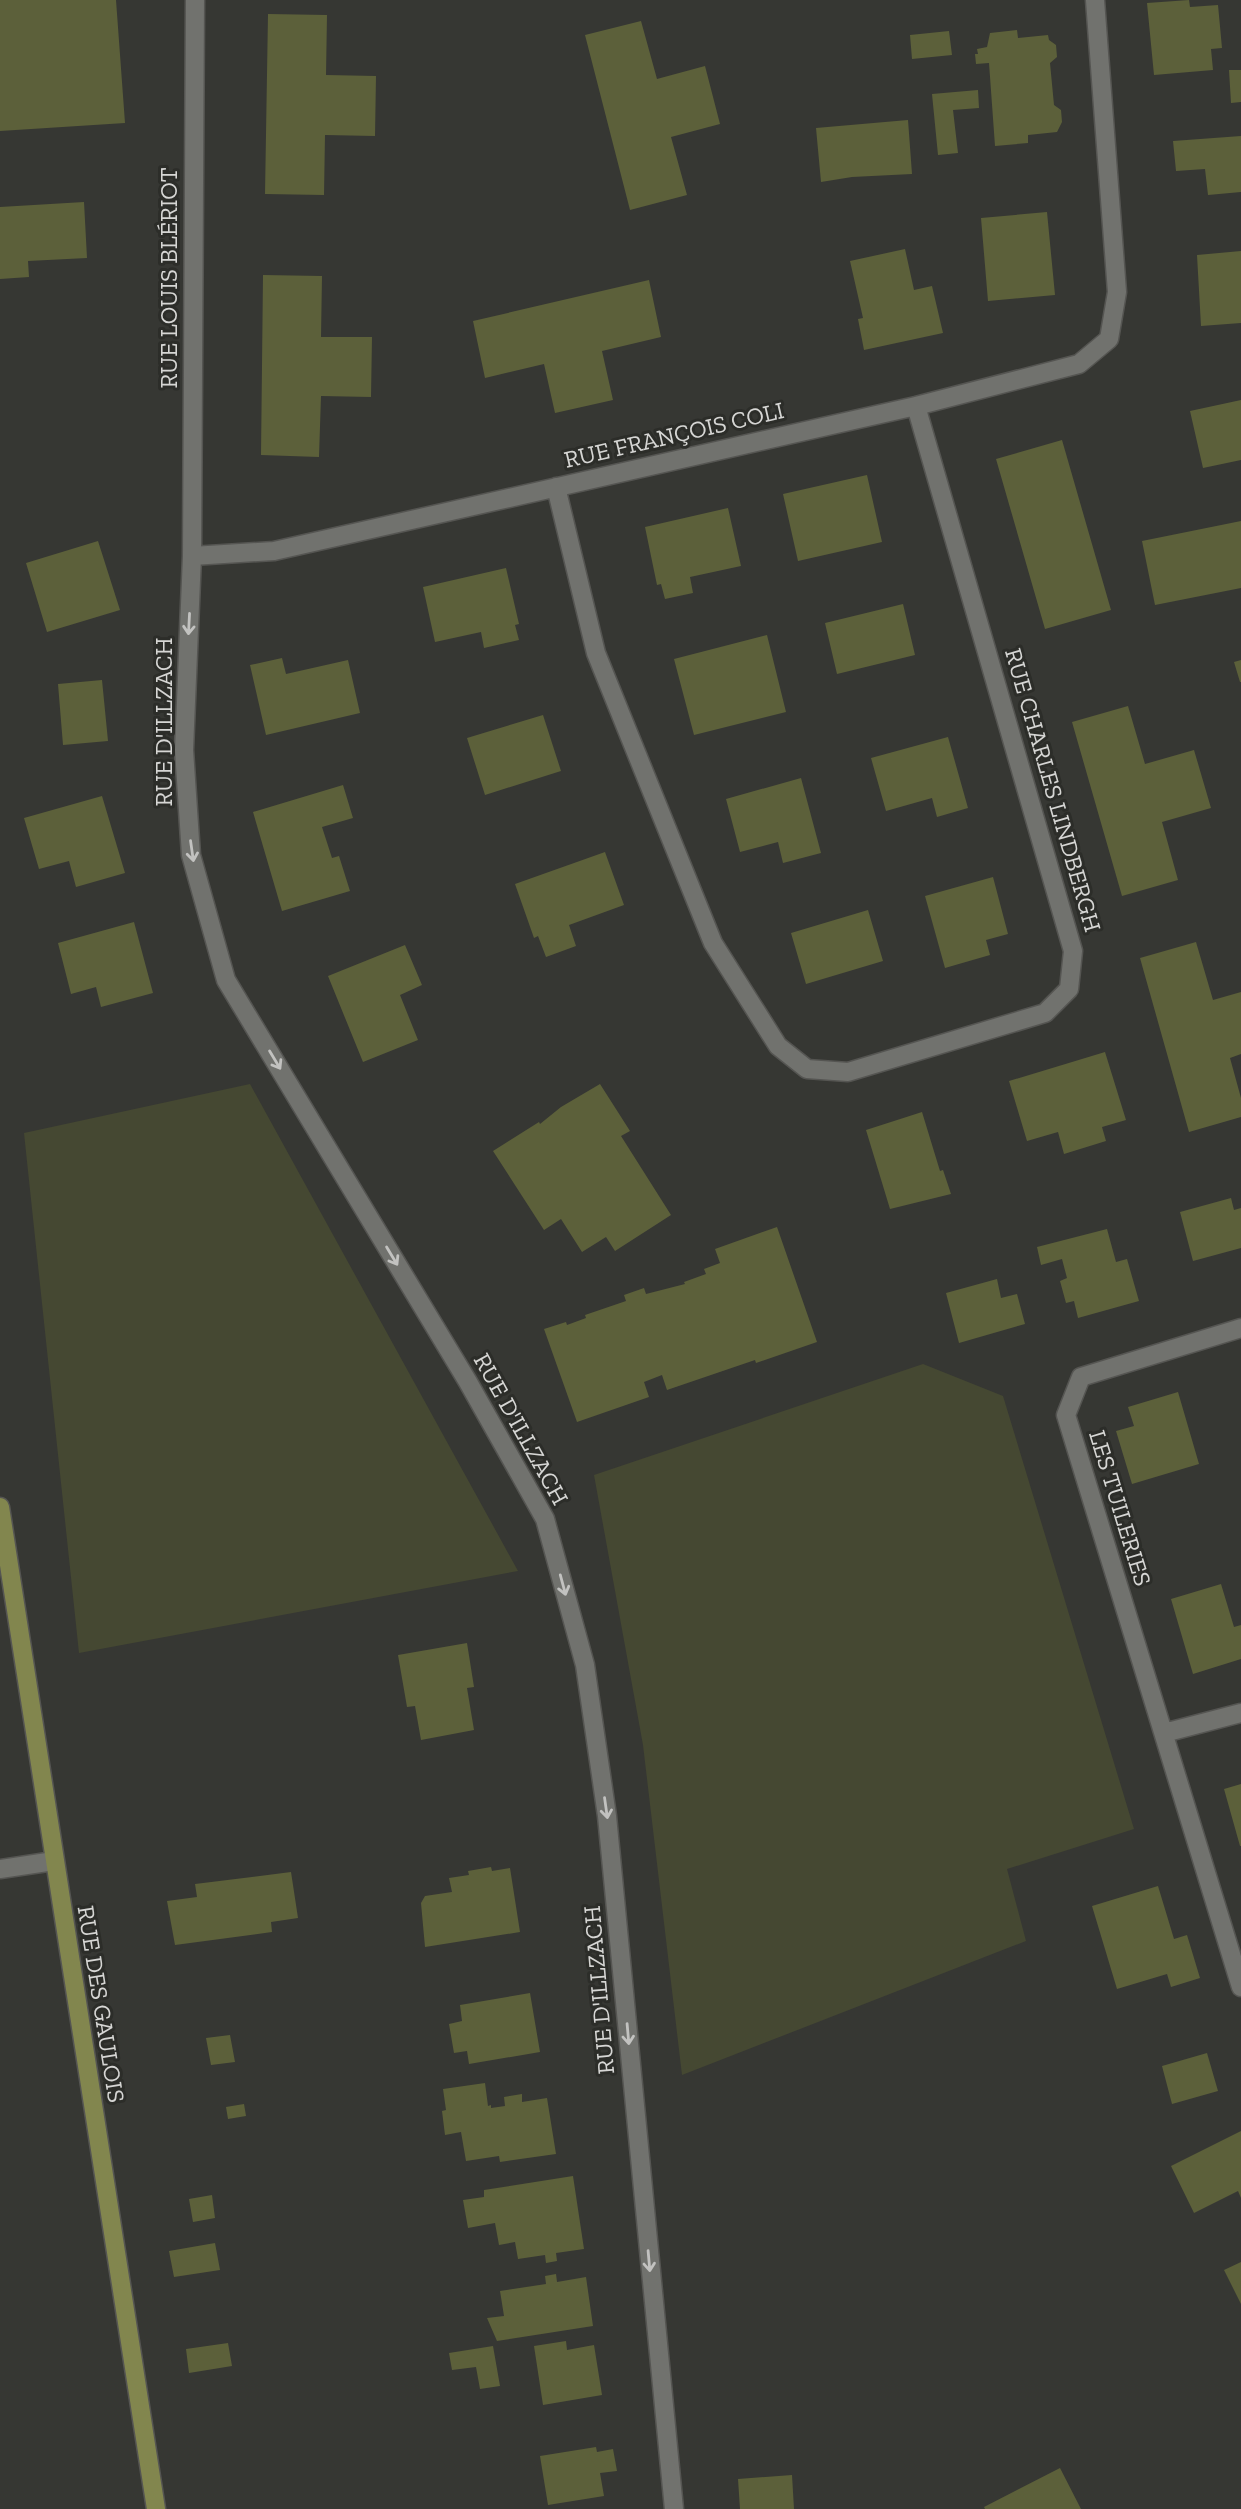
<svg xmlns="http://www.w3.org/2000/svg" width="1241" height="2509" font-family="'Zilla Slab',serif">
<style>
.green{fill:#454832}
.building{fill:#5c603a}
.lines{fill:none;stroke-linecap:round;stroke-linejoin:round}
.street-casing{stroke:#555552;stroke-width:21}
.secondary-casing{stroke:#555552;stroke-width:21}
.street{stroke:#71726e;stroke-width:18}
.secondary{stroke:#82864e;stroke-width:18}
.oneway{stroke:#c2c2c0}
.labels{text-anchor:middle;stroke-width:6;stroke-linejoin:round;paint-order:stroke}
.street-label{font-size:24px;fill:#d6d6d4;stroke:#2c2d29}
</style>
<rect width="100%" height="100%" fill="#363733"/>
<!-- green -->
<path class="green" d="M250,1084L518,1571L79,1653L24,1133Z
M923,1364L1003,1396L1134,1829L1007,1869L1026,1941L682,2075L643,1745L594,1475Z"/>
<!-- building -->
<path class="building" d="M0,0H116L125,123L0,131Z
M1189,0L1190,7L1218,5L1222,48L1211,49L1213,70L1154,75L1147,3Z
M268,14L327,15L326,75L376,76L375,136L325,135L324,195L265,194Z
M641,21L657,79L705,66L720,124L671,137L687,195L630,210L585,35Z
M1017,30L1018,38L1048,35L1049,40L1056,45L1057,57L1050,63L1054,105L1061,110L1062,122L1057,132L1028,135V143L995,146L989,63L976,64L975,54H978L977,49L987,47L990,33Z
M949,31L952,55L912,59L910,35Z
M1229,70H1241V102L1231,103Z
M978,90L979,108L953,110L958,153L938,155L932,94Z
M908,120L912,174L852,177L821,182L816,128Z
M1241,136V192L1208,195L1205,169L1176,171L1173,141Z
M84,202L87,258L28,261L29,277L0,279V207Z
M1047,212L1055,295L988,301L981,218Z
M905,249L914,290L932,286L943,333L864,350L858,319L863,318L850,261Z
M1241,251V323L1201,326L1197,255Z
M263,275L322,276L321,337H372L371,397L321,396L319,457L261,455Z
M649,280L661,337L602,351L613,400L555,413L544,364L485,378L473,321Z
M1241,400V460L1203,468L1190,411Z
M1062,440L1111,610L1045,629L996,459Z
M867,475L882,542L798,561L783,494Z
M728,508L741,566L690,577L693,593L665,599L661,584L657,585L645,527Z
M1241,521V588L1155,605L1142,541Z
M98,541L120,610L47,632L26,563Z
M506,568L519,624L515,625L519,640L484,648L481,632L435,642L423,587Z
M903,604L915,655L837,674L825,623Z
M767,635L786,712L694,735L674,659Z
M282,658L286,674L348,660L360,713L266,735L250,665Z
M1241,660V682H1240L1234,662Z
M102,680L108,741L63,745L58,684Z
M1128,706L1145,764L1194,750L1211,808L1162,822L1178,880L1122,896L1072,722Z
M543,715L561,771L485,795L467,738Z
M948,737L968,808L937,817L932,798L886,811L871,758Z
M801,778L821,853L783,863L778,842L740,852L726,799Z
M343,785L353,818L322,827L332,858L339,856L350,891L282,911L253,812Z
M102,796L125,873L76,887L69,861L39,869L24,818Z
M605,852L624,905L569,925L576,946L546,957L538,936L534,938L515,884Z
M993,877L1008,934L986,940L990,955L945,968L925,896Z
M868,910L883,961L806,984L791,933Z
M134,922L153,993L101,1007L96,987L71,994L58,943Z
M1196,942L1213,1000L1241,992V1054L1230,1058L1241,1098V1117L1189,1132L1140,958Z
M405,945L422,985L400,995L418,1040L363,1062L328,976Z
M1105,1052L1126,1120L1102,1127L1106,1141L1064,1154L1058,1132L1027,1141L1009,1081Z
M600,1084L630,1131L621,1136L671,1215L615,1251L606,1237L582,1252L561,1219L544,1230L493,1151L539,1122L540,1124L561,1107Z
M922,1112L940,1171L943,1170L951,1194L890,1209L866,1130Z
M1231,1198L1234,1210L1241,1208V1248L1193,1261L1180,1212Z
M777,1227L817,1342L756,1363L755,1360L667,1390L662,1375L644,1382L649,1397L577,1422L544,1329L566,1322L567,1325L586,1318L585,1315L626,1301L624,1295L644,1288L646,1294L685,1284L684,1282L706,1274L704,1269L720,1263L715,1249Z
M1107,1229L1116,1262L1127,1259L1139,1301L1078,1318L1074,1301L1066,1303L1060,1281L1067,1278L1062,1259L1041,1265L1037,1247Z
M997,1279L1001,1298L1017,1294L1025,1324L959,1343L946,1293Z
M1178,1392L1199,1464L1132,1484L1116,1431L1134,1426L1128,1407Z
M1221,1584L1234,1627L1241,1625V1659L1193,1674L1171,1599Z
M467,1643L474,1687L467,1688L474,1730L421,1740L415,1706L407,1707L398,1655Z
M1241,1784V1846H1240L1224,1789Z
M491,1867L492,1871L510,1868L520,1932L425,1947L421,1903L425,1896L452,1892L449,1878L469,1875L468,1871Z
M291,1872L298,1918L271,1922L272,1932L175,1945L167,1901L197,1897L195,1884Z
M1158,1886L1174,1939L1187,1935L1200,1978L1171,1987L1167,1974L1117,1989L1092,1906Z
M530,1993L540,2052L469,2064L467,2051L454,2053L449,2024L462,2021L460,2005Z
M230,2035L235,2062L211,2065L206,2038Z
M1207,2053L1218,2091L1172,2104L1162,2066Z
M485,2083L488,2106L491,2105V2108L505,2106L504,2097L522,2094V2102L547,2098L556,2154L500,2162L499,2156L466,2161L461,2132L445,2135L442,2111L446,2110L443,2089Z
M244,2104L246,2116L228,2119L226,2107Z
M1241,2131V2198L1238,2191L1194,2213L1171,2166Z
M573,2176L584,2249L556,2253L557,2261L546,2263L545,2255L518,2259L515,2242L499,2245L495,2223L468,2228L463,2200L484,2197V2190Z
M212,2195L215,2218L193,2222L189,2199Z
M215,2243L220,2270L174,2277L169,2251Z
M1241,2262V2304L1224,2270Z
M556,2274L557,2282L586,2277L593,2326L497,2341L487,2318L504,2316L500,2291L546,2284L545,2276Z
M566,2341L567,2350L594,2345L602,2395L543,2405L534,2346Z
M228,2343L232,2366L189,2373L186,2349Z
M493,2346L500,2386L480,2389L476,2367L452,2370L449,2353Z
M596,2447L597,2452L613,2449L617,2471L600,2473L604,2496L548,2505L540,2456Z
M1060,2468L1081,2509H985L984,2507Z
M792,2475L794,2509H740L738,2479Z"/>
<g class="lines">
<defs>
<path id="street" d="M195,0L192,556L184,750L191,855L226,980L468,1382L545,1519L585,1665L607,1816L674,2509
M556,487L596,653L713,943L778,1046L807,1069L848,1072L1045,1013L1069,989L1073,951L916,406
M192,556L274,551L916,406L1079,364L1109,339L1117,292L1095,0
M1241,1328L1081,1377L1066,1415L1241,1987
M1164,1733L1241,1713
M0,1869L54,1861"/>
<path id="secondary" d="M0,1507L156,2509"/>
</defs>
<!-- street casing -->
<use href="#street" class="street-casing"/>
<!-- secondary casing -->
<use href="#secondary" class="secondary-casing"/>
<!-- street -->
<use href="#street" class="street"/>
<!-- secondary -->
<use href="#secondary" class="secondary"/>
</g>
<!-- one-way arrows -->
<defs><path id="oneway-shaft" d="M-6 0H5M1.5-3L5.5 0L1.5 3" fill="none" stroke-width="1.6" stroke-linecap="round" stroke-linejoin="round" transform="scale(1.75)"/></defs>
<g class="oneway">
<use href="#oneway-shaft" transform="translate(189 624) rotate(93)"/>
<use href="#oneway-shaft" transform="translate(192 851) rotate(82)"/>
<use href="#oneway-shaft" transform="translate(275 1060) rotate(59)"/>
<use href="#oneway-shaft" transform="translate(392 1256) rotate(59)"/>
<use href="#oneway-shaft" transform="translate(563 1585) rotate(75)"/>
<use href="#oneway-shaft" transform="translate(606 1808) rotate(82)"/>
<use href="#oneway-shaft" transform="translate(628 2034) rotate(85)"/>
<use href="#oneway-shaft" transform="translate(649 2261) rotate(85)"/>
</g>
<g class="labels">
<!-- street labels -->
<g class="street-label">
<text transform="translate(169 278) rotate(-90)" y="8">RUE LOUIS BLÉRIOT</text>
<text transform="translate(674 435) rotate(-13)" y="8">RUE FRANÇOIS COLI</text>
<text transform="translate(164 722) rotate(-90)" y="8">RUE D'ILLZACH</text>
<text transform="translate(1053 790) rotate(74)" y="8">RUE CHARLES LINDBERGH</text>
<text transform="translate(521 1429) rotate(61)" y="8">RUE D'ILLZACH</text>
<text transform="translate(1120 1508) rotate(73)" y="8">LES TUILERIES</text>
<text transform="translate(599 1990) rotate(-95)" y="8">RUE D'ILLZACH</text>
<text transform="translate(101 2004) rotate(81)" y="8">RUE DES GAULOIS</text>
</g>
</g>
</svg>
